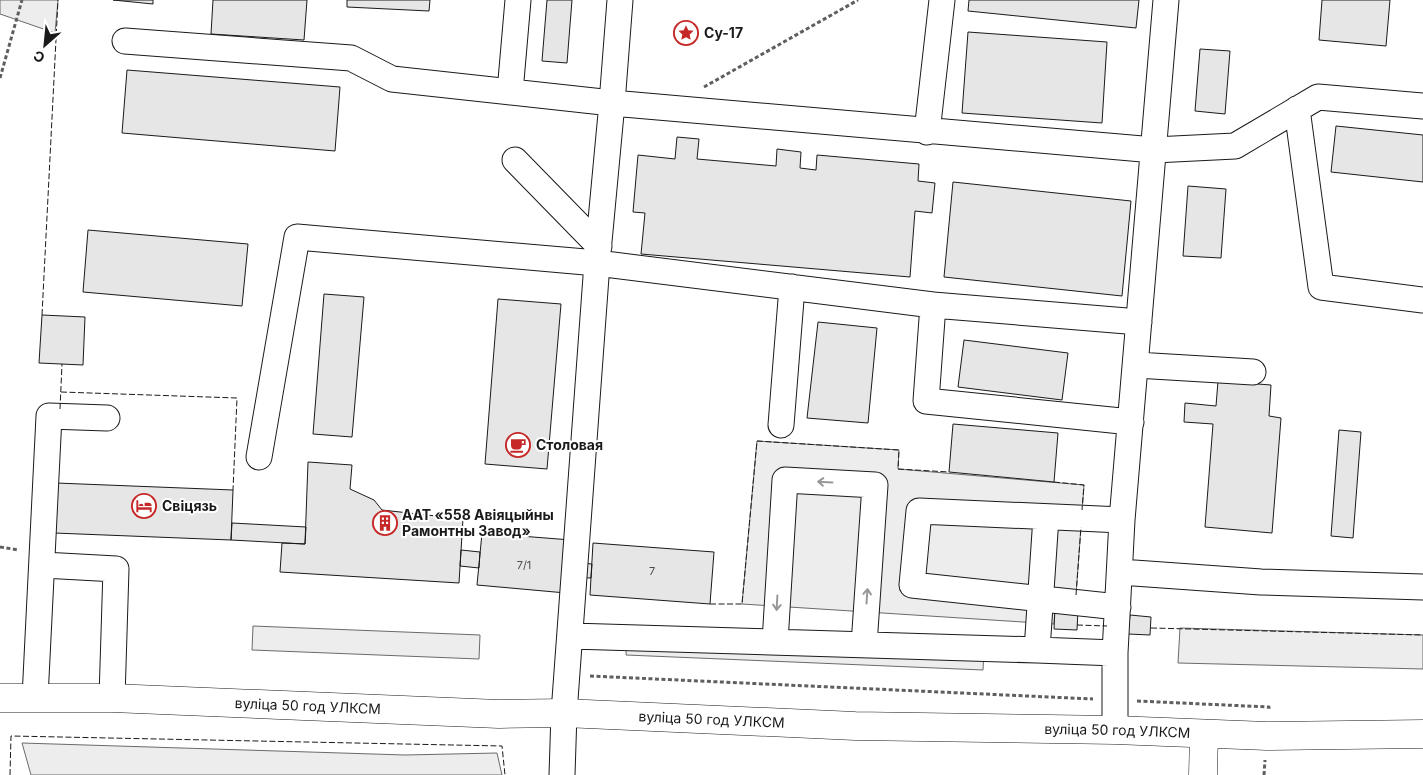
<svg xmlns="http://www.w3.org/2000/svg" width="1423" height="775" font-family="Inter,sans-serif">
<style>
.built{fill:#ededed;stroke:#6a6a6a}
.building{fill:#e6e6e6;stroke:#1a1a1a}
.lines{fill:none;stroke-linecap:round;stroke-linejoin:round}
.minor-casing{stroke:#1a1a1a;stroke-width:27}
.major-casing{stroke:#1a1a1a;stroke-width:29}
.path{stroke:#5f5f5f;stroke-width:3;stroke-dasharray:4 2.5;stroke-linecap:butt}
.minor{stroke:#fff;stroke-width:25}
.major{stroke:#fff;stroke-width:28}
.fence{stroke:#1a1a1a;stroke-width:1;stroke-dasharray:6 2.5;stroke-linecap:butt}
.oneway{stroke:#989898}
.labels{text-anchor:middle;stroke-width:4;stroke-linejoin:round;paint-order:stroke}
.number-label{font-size:11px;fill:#4d4d4d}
.poi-label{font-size:14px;font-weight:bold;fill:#1a1a1a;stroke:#fff;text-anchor:start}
.street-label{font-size:14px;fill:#1a1a1a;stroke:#fff}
</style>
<rect width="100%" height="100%" fill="#fff"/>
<!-- built -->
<path class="built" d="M0,0H58L55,33L0,14Z
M757,441L899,450L898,469L1084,485L1075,609H1055L1054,624L742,604Z
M253,626L480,635L479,659L252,650Z
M1180,628L1423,635V669L1178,663Z
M627,634L984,649L983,670L626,655Z
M22,743L405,755L497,753L502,775H31Z"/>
<!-- building -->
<path class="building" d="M113,0H153V4Z
M213,0H307L304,40L211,34Z
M347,0H430L429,11L347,7Z
M547,0H572L567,63L542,61Z
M969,0H1139L1136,28L968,11Z
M1322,0H1390L1386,46L1319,40Z
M968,32L1107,42L1102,123L962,113Z
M1200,49L1230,51L1225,114L1195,111Z
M127,70L340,87L335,151L122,133Z
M1336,126L1423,135V182L1331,172Z
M677,137L699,139L697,159L776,166L777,149L801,152L800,168L816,170L817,155L919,164L918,181L935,183L932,213L915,211L910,277L641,254L645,213L633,212L638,155L675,159Z
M953,182L1131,201L1122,296L944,277Z
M1188,186L1226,189L1221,258L1183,256Z
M88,230L248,244L242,306L83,292Z
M324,294L364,297L352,437L313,434Z
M498,299L561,304L547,469L485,464Z
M42,315L85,317L83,365L39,363Z
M818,322L877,328L868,423L807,418Z
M964,340L1068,353L1062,400L958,387Z
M1218,381L1271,385L1269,416L1281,418L1272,533L1205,527L1213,424L1184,422L1185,403L1216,406Z
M953,424L1058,433L1054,482L949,472Z
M1339,430L1361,432L1353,538L1331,536Z
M308,462L352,465L350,489L374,500L382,510L463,519L459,583L280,572L282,543L305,544Z
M56,483L233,490L231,540L54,533Z
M232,523L306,527L305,544L231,540Z
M482,533L571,540L566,593L477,585Z
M593,543L714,552L710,604L590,595Z
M461,550L480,552L479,568L460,566Z
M569,562L592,564L591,578L568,577Z
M1055,608L1078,610L1077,630L1054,629Z
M1130,615L1151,617L1150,635L1128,634Z"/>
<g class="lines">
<defs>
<path id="minor" d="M125,41L351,58L392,79L612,103L620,0
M510,92L518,0
M1297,109L1321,287L1423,300
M927,132L942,0
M515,160L599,246
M1136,365L1253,372
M1131,422L926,401L933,305L1139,322
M781,425L792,287
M259,457L297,237L597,263L933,305
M1046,517L1037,650L1115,653
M43,565L116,569L112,698
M1120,572L1261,582L1423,587
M1118,607L912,585L919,511L1122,520
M571,636L1037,650
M775,642L785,480L875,485L864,645
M35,698L49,416L107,418
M1115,730V653L1122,520L1166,0
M562,775L564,713L597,263L612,103L1154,150L1235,146L1318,97L1423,106"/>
<g id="major">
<path id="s1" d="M0,698H112L499,714L564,713L855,726L1115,730L1267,736L1423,734"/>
<path d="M1203,775L1204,734"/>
</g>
</defs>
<!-- minor casing -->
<use href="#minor" class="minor-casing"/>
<!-- major casing -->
<use href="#major" class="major-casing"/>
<!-- path -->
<path class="path" d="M0,78L22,0
M704,87L858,0
M0,547L19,550
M590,676L1093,699
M1137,701L1269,707V711
M1264,775L1265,760"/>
<!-- minor -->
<use href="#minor" class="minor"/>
<!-- major -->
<use href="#major" class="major"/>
<!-- fence -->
<path class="fence" d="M42,315L58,0
M61,392L237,398L233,490
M60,409L62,364
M1054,482L1084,485L1082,510
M1076,595L1081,527
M710,604H742L757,441L899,450L898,469L949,472
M1077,625L1107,626
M1151,628L1423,635
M10,775L11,736L502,746L505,775"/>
</g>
<!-- one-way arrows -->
<defs><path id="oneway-shaft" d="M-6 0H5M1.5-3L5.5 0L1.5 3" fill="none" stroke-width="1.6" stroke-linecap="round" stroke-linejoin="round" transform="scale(1.25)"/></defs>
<g class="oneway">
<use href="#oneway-shaft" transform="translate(825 482) rotate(-177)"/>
<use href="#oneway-shaft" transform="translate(867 596) rotate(-86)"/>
<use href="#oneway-shaft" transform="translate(777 603) rotate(93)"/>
</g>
<!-- icons -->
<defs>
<symbol id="sight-ring" viewBox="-11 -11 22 22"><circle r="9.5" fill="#fff" stroke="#c62828" stroke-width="1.5"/><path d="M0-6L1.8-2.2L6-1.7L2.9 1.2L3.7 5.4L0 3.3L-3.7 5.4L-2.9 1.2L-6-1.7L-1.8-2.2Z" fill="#c62828"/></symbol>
<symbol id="cafe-ring" viewBox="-11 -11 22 22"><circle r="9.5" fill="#fff" stroke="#c62828" stroke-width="1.5"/><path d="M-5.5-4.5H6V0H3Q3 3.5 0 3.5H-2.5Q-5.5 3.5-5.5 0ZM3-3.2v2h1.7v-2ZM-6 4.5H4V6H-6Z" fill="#c62828"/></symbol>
<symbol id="hotel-ring" viewBox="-11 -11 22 22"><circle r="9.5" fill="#fff" stroke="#c62828" stroke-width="1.5"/><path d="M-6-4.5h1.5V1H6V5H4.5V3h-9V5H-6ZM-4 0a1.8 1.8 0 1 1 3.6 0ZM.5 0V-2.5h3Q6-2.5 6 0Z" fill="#c62828"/></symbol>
<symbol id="building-ring" viewBox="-11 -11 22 22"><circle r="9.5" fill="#fff" stroke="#c62828" stroke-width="1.5"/><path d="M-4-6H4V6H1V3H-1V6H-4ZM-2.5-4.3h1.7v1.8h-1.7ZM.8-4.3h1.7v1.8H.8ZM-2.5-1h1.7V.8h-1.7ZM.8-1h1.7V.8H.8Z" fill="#c62828"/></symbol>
</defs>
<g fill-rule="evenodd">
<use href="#sight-ring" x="672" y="19" width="28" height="28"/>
<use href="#cafe-ring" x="504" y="431" width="28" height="28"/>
<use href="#hotel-ring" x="130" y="492" width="28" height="28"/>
<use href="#building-ring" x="371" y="509" width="28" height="28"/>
</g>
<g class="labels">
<!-- number labels -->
<g class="number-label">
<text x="524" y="569">7/1</text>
<text x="652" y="575">7</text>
</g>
<!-- poi labels -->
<g class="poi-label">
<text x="704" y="38">Су-17</text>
<text x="536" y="450">Столовая</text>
<text x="162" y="511">Свіцязь</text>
<text x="402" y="520">ААТ «558 Авіяцыйны<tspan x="402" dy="16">Рамонтны Завод»</tspan></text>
</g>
<!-- street labels -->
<g class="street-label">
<text dy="5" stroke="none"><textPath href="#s1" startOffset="308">вуліца 50 год УЛКСМ</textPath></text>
<text dy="5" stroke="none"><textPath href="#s1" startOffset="712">вуліца 50 год УЛКСМ</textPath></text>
<text dy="5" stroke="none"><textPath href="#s1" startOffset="1118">вуліца 50 год УЛКСМ</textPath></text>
</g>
</g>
<!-- north arrow -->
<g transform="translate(45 45) rotate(207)" stroke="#ffffff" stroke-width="4" paint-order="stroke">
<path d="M0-4L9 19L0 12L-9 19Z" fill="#1a1a1a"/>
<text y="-8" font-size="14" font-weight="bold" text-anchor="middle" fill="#1a1a1a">С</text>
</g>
</svg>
